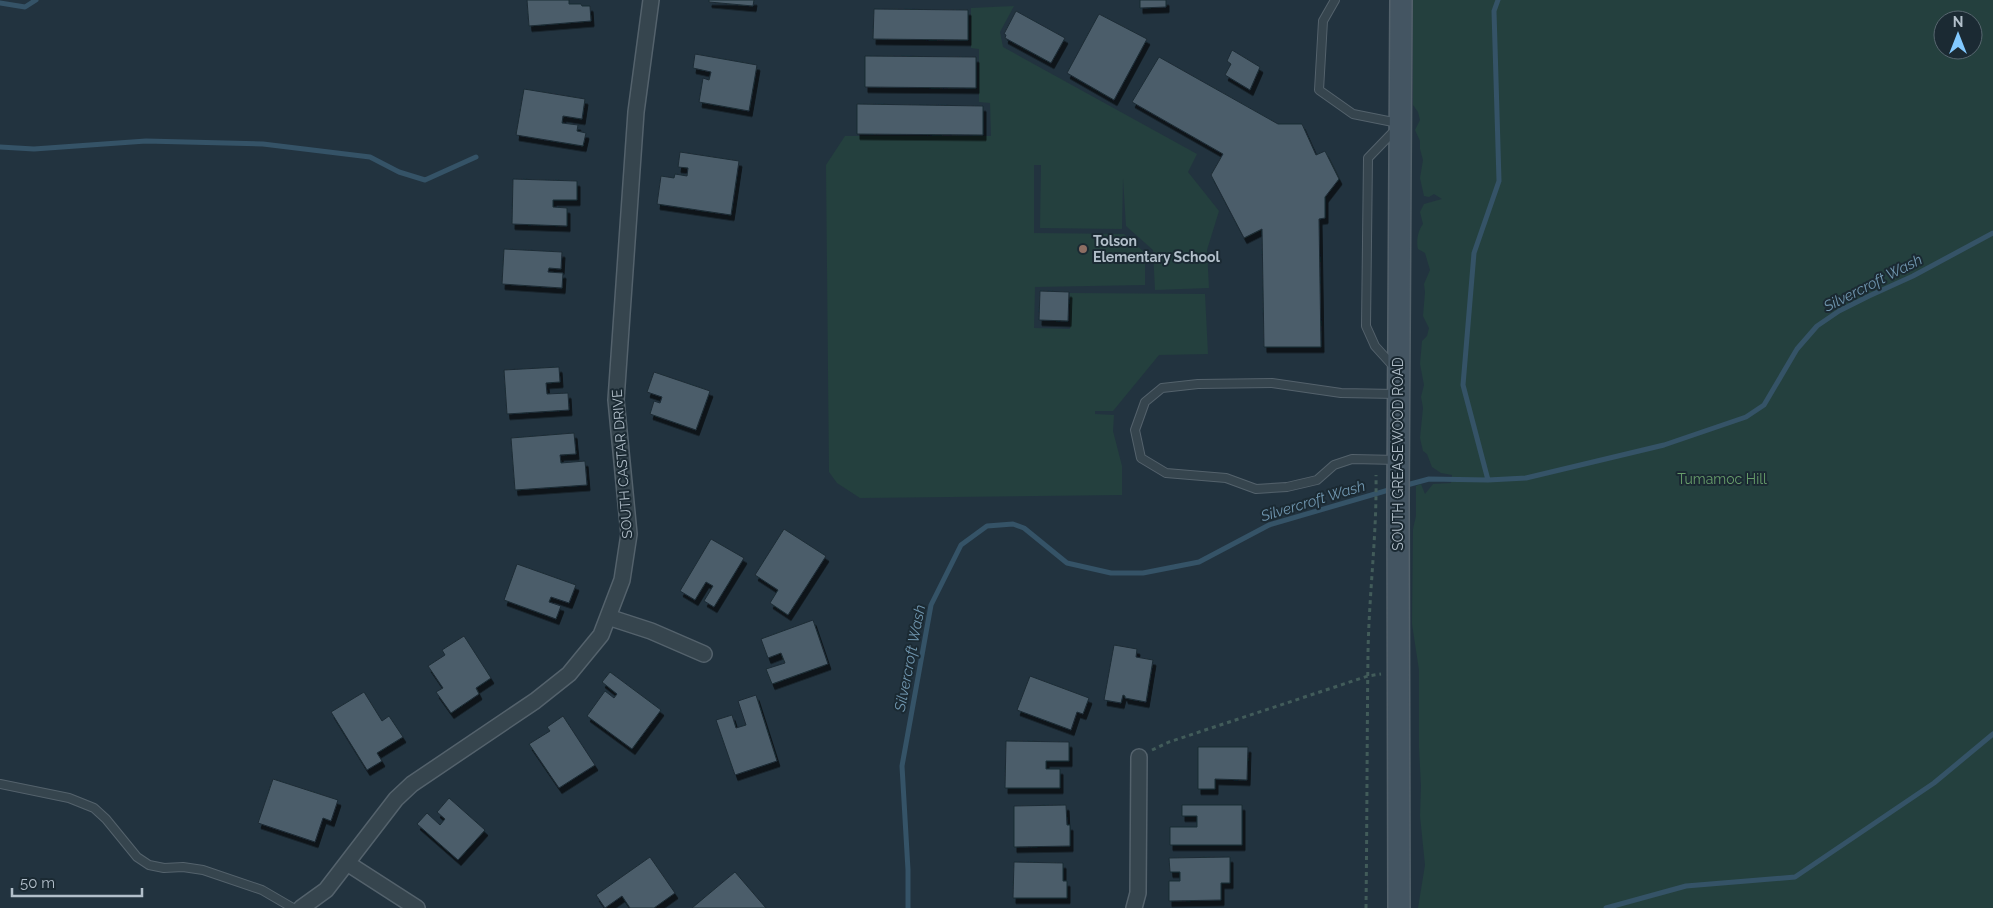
<svg xmlns="http://www.w3.org/2000/svg" width="1993" height="908" font-family="Raleway,sans-serif">
<style>
.green{fill:#24403e;fill-rule:evenodd}
.lines{fill:none;stroke-linecap:round;stroke-linejoin:round}
.stream{stroke:#355367;stroke-width:5}
.building{fill:#4b5d6a;stroke:#1d2c35;filter:url(#shadow)}
.service-casing{stroke:#54626c;stroke-width:10}
.minor-casing{stroke:#54626c;stroke-width:18}
.secondary-casing{stroke:#54626c;stroke-width:24}
.path{stroke:#425c5a;stroke-width:3;stroke-dasharray:4 4;stroke-linecap:butt}
.service{stroke:#36454e;stroke-width:8}
.minor{stroke:#36454e;stroke-width:15}
.secondary{stroke:#445562;stroke-width:21}
.education-dot{fill:#8d6e63;stroke:#1b2a33;stroke-width:2}
.labels{text-anchor:middle;stroke-width:4;stroke-linejoin:round;paint-order:stroke}
.poi-label{font-size:14px;font-weight:bold;fill:#b2bfca;stroke:#1b2a33;text-anchor:start}
.street-label{font-size:14px;fill:#b2bfca;stroke:#1b2a33}
.park-label{font-size:14px;fill:#679c6a;stroke:#1b2a33}
.water-label{font-size:15px;font-style:italic;fill:#7096af;stroke:#1b2a33}
</style>
<defs>
<filter id="shadow"><feDropShadow dx="3" dy="5.5" stdDeviation="0" flood-color="#0009"/></filter>
</defs>
<rect width="100%" height="100%" fill="#22333f"/>
<!-- green -->
<path class="green" d="M1413,0H1993V908H1418L1425,865L1420,816L1421,786L1419,748V670L1412,624L1413,529L1416,516V486L1421,484L1425,494L1433,484L1451,483L1452,475L1441,473L1432,467L1427,454L1423,451L1420,438L1423,408L1421,397L1424,385L1420,364L1422,341L1427,336L1429,328L1423,316L1425,292L1424,284L1430,270L1425,253L1418,249C1416,242 1418,230 1423,224L1420,212L1424,204L1442,199L1434,194L1429,197L1424,196L1420,178L1423,160L1420,149V141L1415,130L1420,120L1418,112L1413,105ZM1943,20H1973V50H1943Z
M1014,6L1000,32L1003,47L1197,154L1188,172L1219,211L1207,250L1209,288L1155,290L1153,250L1126,226L1123,178L1122,229L1040,228L1041,165H1034V233L1124,234L1145,253V285L1035,287L1034,328L1070,329V293L1205,294L1208,354L1159,355L1113,411H1095V414L1114,415L1113,431L1122,466V495L860,498L837,483L829,472L826,165L845,136H991L990,103L979,102V49L971,48V8Z"/>
<g class="lines">
<!-- stream -->
<path class="stream" d="M0,3L25,7L36,0
M0,147L34,149L146,141L263,144L370,157L399,172L425,180L476,157
M1488,480L1463,385L1474,253L1499,181L1494,11L1498,0
M1403,486L1429,479L1488,480L1526,478L1664,445L1746,417L1764,405L1797,349L1817,326L1839,311L1869,296L1913,276L1993,233
M908,908V870L902,766L931,605L961,545L987,526L1013,524L1024,528L1067,563L1111,573H1143L1199,562L1269,525L1392,489
M1606,908L1686,886L1795,877L1934,783L1993,734"/>
</g>
<!-- building -->
<path class="building" d="M527,0H569V4H581L582,6H590L591,21L529,26Z
M709,0H754L753,6L709,2Z
M1140,0H1166V7L1140,8Z
M874,9L968,10V40L873,39Z
M1016,11L1065,38L1051,63L1005,38L1006,35L1004,34Z
M1099,14L1147,39L1114,100L1067,73Z
M1232,50L1260,67L1250,90L1225,75L1231,64L1227,61Z
M695,54L757,65L749,111L699,102L703,78L709,80L711,72L693,68Z
M865,56L976,57V88L865,87Z
M1159,57L1278,124H1302L1316,155L1325,151L1339,179L1325,197V218L1319,219L1321,347H1264L1262,229L1244,238L1211,175L1223,154L1132,102Z
M524,89L585,99L582,119L563,116L562,123L578,125L577,131L586,133L583,146L516,135Z
M857,104L983,106V135L857,134Z
M680,152L739,161L731,215L657,204L661,176L674,178L675,174L687,176L688,168L678,167Z
M513,179L577,181V200H553V207L567,208V226L512,224Z
M504,249L562,252L561,269L549,268L548,272L563,273L562,288L502,284Z
M1040,291L1069,292L1068,321L1039,320Z
M559,367L560,382L546,383L547,394L568,393L569,410L507,414L504,370Z
M654,372L710,391L696,430L650,414L654,401L660,403L662,397L647,392Z
M574,433L576,454L560,455L561,463L585,461L587,485L515,490L511,438Z
M784,529L826,556L788,615L770,603L778,590L755,575Z
M711,539L744,558L714,607L704,601L713,586L706,582L695,600L680,591Z
M517,564L576,585L569,603L551,597L549,602L561,606L556,619L504,600Z
M813,620L828,664L772,684L766,669L785,663L781,653L768,658L761,639Z
M464,636L491,678L476,688L479,694L451,713L436,692L443,688L428,666L445,655L442,650Z
M1114,645L1137,649L1136,657L1153,660L1146,702L1125,698V696L1123,695L1121,703L1104,700Z
M610,672L661,710L632,749L587,716L605,691L614,698L617,694L602,682Z
M1030,676L1089,698L1083,714L1077,712L1071,730L1017,710Z
M364,692L382,721L389,716L403,737L377,753L382,761L367,770L331,712Z
M756,695L777,761L735,775L716,720L732,715L736,728L746,725L738,701Z
M563,716L595,765L559,788L529,744L550,731L547,727Z
M1006,741L1069,742V761H1046V769H1060V788H1005Z
M1198,747H1248L1247,780L1215,779V789H1198Z
M273,779L338,800L331,821L323,818L315,842L258,823Z
M449,798L485,830L458,860L417,824L427,813L440,825L445,819L437,812Z
M1066,805L1067,825H1070V846L1014,847V806Z
M1182,805H1242V845H1170V827H1197V816H1182Z
M650,857L675,893L654,908H630L622,896L605,908L596,895Z
M1230,857V883H1221V900L1169,901V881H1180V872H1170L1169,858Z
M1014,862L1063,863V881H1067V898H1013Z
M735,872L766,908H692Z"/>
<g class="lines">
<defs>
<path id="service" d="M1335,0L1323,21L1319,90L1353,114L1398,123
M1394,367L1375,346L1366,326L1368,158L1396,129
M1396,394L1341,393L1272,383L1198,384L1162,388L1145,402L1135,430L1141,458L1166,473L1226,478L1256,489L1287,487L1317,480L1334,465L1352,459L1398,460
M0,784L69,798L94,808L106,819L137,857L149,865L164,868L183,867L203,870L262,890L293,908"/>
<path id="minor" d="M608,617L651,631L704,654
M347,863L417,908
M301,908L326,890L396,799L412,784L535,701L569,674L601,635L622,580L629,534L616,400L636,112L651,0
M1134,908L1138,893L1139,757"/>
<path id="secondary" d="M1399,908L1398,499L1401,0"/>
</defs>
<!-- service casing -->
<use href="#service" class="service-casing"/>
<!-- minor casing -->
<use href="#minor" class="minor-casing"/>
<!-- secondary casing -->
<use href="#secondary" class="secondary-casing"/>
<!-- path -->
<path class="path" d="M1152,750L1169,742L1368,676L1381,674
M1366,908C1367,823 1367,738 1368,653C1369,593 1377,534 1376,475"/>
<!-- service -->
<use href="#service" class="service"/>
<!-- minor -->
<use href="#minor" class="minor"/>
<!-- secondary -->
<use href="#secondary" class="secondary"/>
</g>
<!-- markers -->
<circle class="education-dot" cx="1083" cy="249" r="5"/>
<g class="labels">
<!-- poi labels -->
<g class="poi-label">
<text x="1093" y="246">Tolson<tspan x="1093" dy="16">Elementary School</tspan></text>
</g>
<!-- street labels -->
<g class="street-label">
<text transform="translate(1398 454) rotate(-90)" y="5">SOUTH GREASEWOOD ROAD</text>
<text transform="translate(622 464) rotate(-94)" y="5">SOUTH CASTAR DRIVE</text>
</g>
<!-- park labels -->
<g class="park-label">
<text x="1722" y="484">Tumamoc Hill</text>
</g>
<!-- water labels -->
<g class="water-label">
<text transform="translate(1873 283) rotate(-27)" y="5">Silvercroft Wash</text>
<text transform="translate(1313 501) rotate(-17)" y="5">Silvercroft Wash</text>
<text transform="translate(910 658) rotate(-79)" y="5">Silvercroft Wash</text>
</g>
</g>
<!-- north arrow -->
<g transform="translate(1958 35)"><circle r="24" fill="#1b2a33" stroke="#57666f"/>
<path d="M0-4L9 19L0 12L-9 19Z" fill="#82c9fe"/>
<text y="-8" font-size="14" font-weight="bold" text-anchor="middle" fill="#b2bfca">N</text>
</g>
<!-- scale -->
<path d="M12 888v8h130v-8" fill="none" stroke="#b2bfca" stroke-width="2.5"/>
<text x="20" y="888" font-size="15" fill="#b2bfca" stroke="#1b2a33" stroke-width="4" paint-order="stroke">50 m</text>
</svg>
